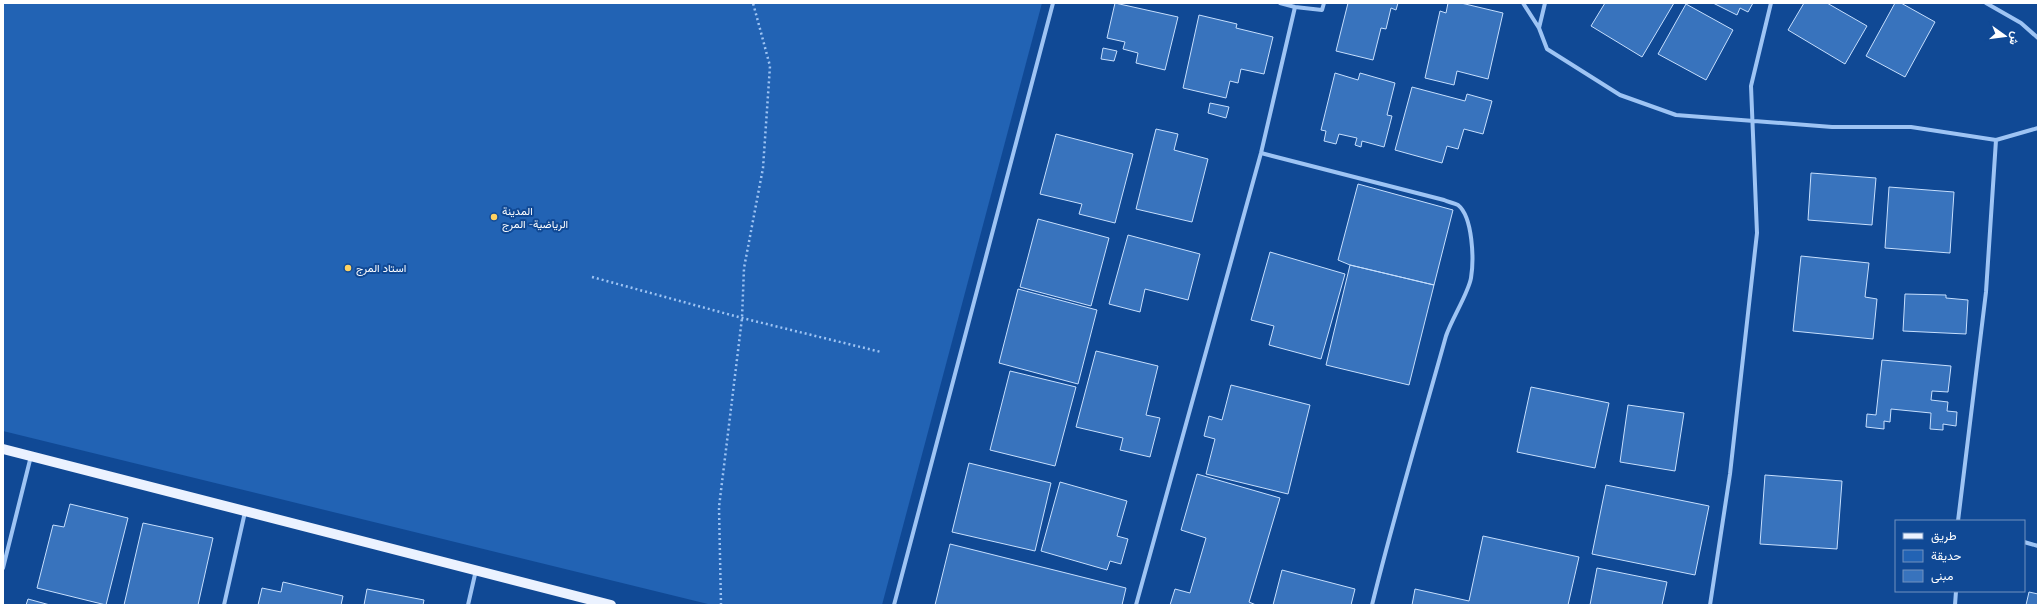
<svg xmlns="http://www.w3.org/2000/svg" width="2041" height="608" font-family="Quicksand,Vazirmatn,sans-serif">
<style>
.green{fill:#2263b4}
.building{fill:#3873bd;stroke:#c6dffe}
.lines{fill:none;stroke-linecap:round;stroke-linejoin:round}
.path{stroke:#9ec4f4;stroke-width:2.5;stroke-dasharray:2 3;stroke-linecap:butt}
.street{stroke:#9ec4f4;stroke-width:4}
.primary{stroke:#ebf2ff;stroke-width:10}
.poi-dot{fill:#ffd261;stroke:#104995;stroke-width:1.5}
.labels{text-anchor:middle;stroke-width:4;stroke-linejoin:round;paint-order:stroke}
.poi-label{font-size:11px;fill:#fff;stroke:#104995;text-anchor:start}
</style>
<rect width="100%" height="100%" fill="#104995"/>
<!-- green -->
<path class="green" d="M3,3H1042L882,605H712L3,431Z"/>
<!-- building -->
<path class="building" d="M1115,3L1178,17L1165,70L1136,63L1138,53L1123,49L1125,42L1107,38Z
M1348,3H1398L1396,10L1391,8L1386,29L1381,28L1373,60L1336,51Z
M1448,3H1461L1503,13L1488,79L1457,71L1454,85L1425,78L1440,11L1446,13Z
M1605,3H1674L1642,57L1591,26Z
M1713,3H1753L1748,12L1740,8L1737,15Z
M1804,3H1827L1867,26L1845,64L1788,30Z
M1895,3H1901L1935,22L1905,77L1866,56Z
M1686,4L1733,30L1706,80L1658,54Z
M1199,15L1237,24L1236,28L1273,37L1264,74L1241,69L1238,83L1230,81L1226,98L1183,88Z
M1103,48L1117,51L1114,61L1101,59Z
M1335,73L1358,80L1360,73L1395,83L1387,115L1392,116L1384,147L1362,141L1361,147L1355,145L1357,138L1339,134L1336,144L1324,141L1326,131L1321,130Z
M1412,87L1465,101L1467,94L1492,101L1483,134L1464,129L1458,149L1447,146L1442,163L1395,150Z
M1210,103L1229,107L1226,118L1208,113Z
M1156,129L1178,134L1174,150L1208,159L1192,222L1136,209Z
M1056,134L1133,154L1115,223L1079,214L1082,204L1040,194Z
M1811,173L1876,178L1872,225L1808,220Z
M1358,184L1453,210L1434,285L1350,265L1338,260Z
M1889,187L1954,192L1950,253L1885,248Z
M1038,219L1109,238L1091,306L1020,287Z
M1128,235L1200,254L1188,300L1145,289L1140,312L1109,304Z
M1270,252L1345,274L1321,359L1269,345L1274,326L1251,320Z
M1801,256L1869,263L1865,297L1877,299L1873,339L1793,331Z
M1350,265L1434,285L1409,385L1326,365Z
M1018,289L1097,310L1078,384L999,363Z
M1905,294L1946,295V298L1968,300L1966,334L1903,331Z
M1096,351L1158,366L1146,415L1160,418L1150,457L1120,450L1123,438L1076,427Z
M1882,360L1951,366L1948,392L1932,391L1931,400L1948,402L1947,411L1957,412L1956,426L1943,424V430L1930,429L1931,413L1891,409L1890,422L1884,421V429L1866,427L1867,414L1876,415Z
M1010,371L1076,387L1055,466L990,450Z
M1231,385L1310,405L1288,494L1206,474L1215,439L1204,436L1209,416L1222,420Z
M1531,387L1609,403L1595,468L1517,452Z
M1628,405L1684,413L1675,471L1620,462Z
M969,463L1051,483L1035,551L952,532Z
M1197,474L1280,498L1249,602L1256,605H1170L1175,589L1190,593L1206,538L1181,530Z
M1765,475L1842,481L1837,549L1760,544Z
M1060,482L1127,501L1117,536L1128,539L1121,564L1110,561L1107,570L1041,551Z
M1606,485L1709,506L1695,575L1592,554Z
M70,504L128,518L106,605L37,588L53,525L64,527Z
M143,523L213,538L198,605H124Z
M1483,536L1579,557L1568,605H1412L1415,589L1469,601Z
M950,544L1126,588L1122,605H935Z
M1597,568L1667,582L1662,605H1590Z
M1282,570L1355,589L1351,605H1273Z
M283,582L343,596L341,605H258L262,588L281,592Z
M367,589L424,600L423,605H364Z
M2029,592L2038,594V605H2026Z
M28,599L50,605H26Z"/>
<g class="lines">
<!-- path -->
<path class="path" d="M592,277L742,318L881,352
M721,605L719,507L742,318L744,268L763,168L770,66L753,3"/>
<!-- street -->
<path class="street" d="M1280,3L1295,7L1322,10L1324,3
M1523,3L1539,28L1547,49L1620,95L1676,115L1832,127H1911L1996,140L2038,128
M1986,3L2021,23L2038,38
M1539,28L1545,3
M1261,153L1444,200C1448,202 1454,203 1458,205C1473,217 1474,260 1471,278C1468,294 1452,318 1446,336C1421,426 1394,515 1372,605
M1958,521L1986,292L1996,140
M2024,542L2038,546
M3,568L31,456
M224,605L245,512
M468,605L476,570
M894,605L1053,3
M1136,605L1261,153L1295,7
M1710,605L1730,474L1757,233L1751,86L1771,3
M1955,605L1956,591"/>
<!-- primary -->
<path class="primary" d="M3,449L611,605"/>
</g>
<!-- markers -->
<g class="poi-dot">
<circle cx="494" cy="217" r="4"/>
<circle cx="348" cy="268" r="4"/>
</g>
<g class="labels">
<!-- poi labels -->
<g class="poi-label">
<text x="502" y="215">المدينة<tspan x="502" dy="13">الرياضية- المرج</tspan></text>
<text x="356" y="272">استاد المرج</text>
</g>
</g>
<!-- border -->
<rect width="2041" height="608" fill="none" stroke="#ffffff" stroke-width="8"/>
<!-- legend -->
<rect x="1895" y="520" width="130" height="72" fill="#104995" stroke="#7092bf"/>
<rect x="1903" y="533" width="20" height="6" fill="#ebf2ff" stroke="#7092bf"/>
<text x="1931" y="540" font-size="12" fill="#ffffff">طريق</text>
<rect x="1903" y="550" width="20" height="12" fill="#2263b4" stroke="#7092bf"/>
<text x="1931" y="560" font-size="12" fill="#ffffff">حديقة</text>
<rect x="1903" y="570" width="20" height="12" fill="#3873bd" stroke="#7092bf"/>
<text x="1931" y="580" font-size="12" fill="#ffffff">مبنى</text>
<!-- north arrow -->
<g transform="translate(2005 36) rotate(104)" stroke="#104995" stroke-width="3" paint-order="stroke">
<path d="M0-3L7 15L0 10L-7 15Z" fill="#ffffff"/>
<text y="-6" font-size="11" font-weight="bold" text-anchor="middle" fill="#ffffff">ش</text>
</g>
</svg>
